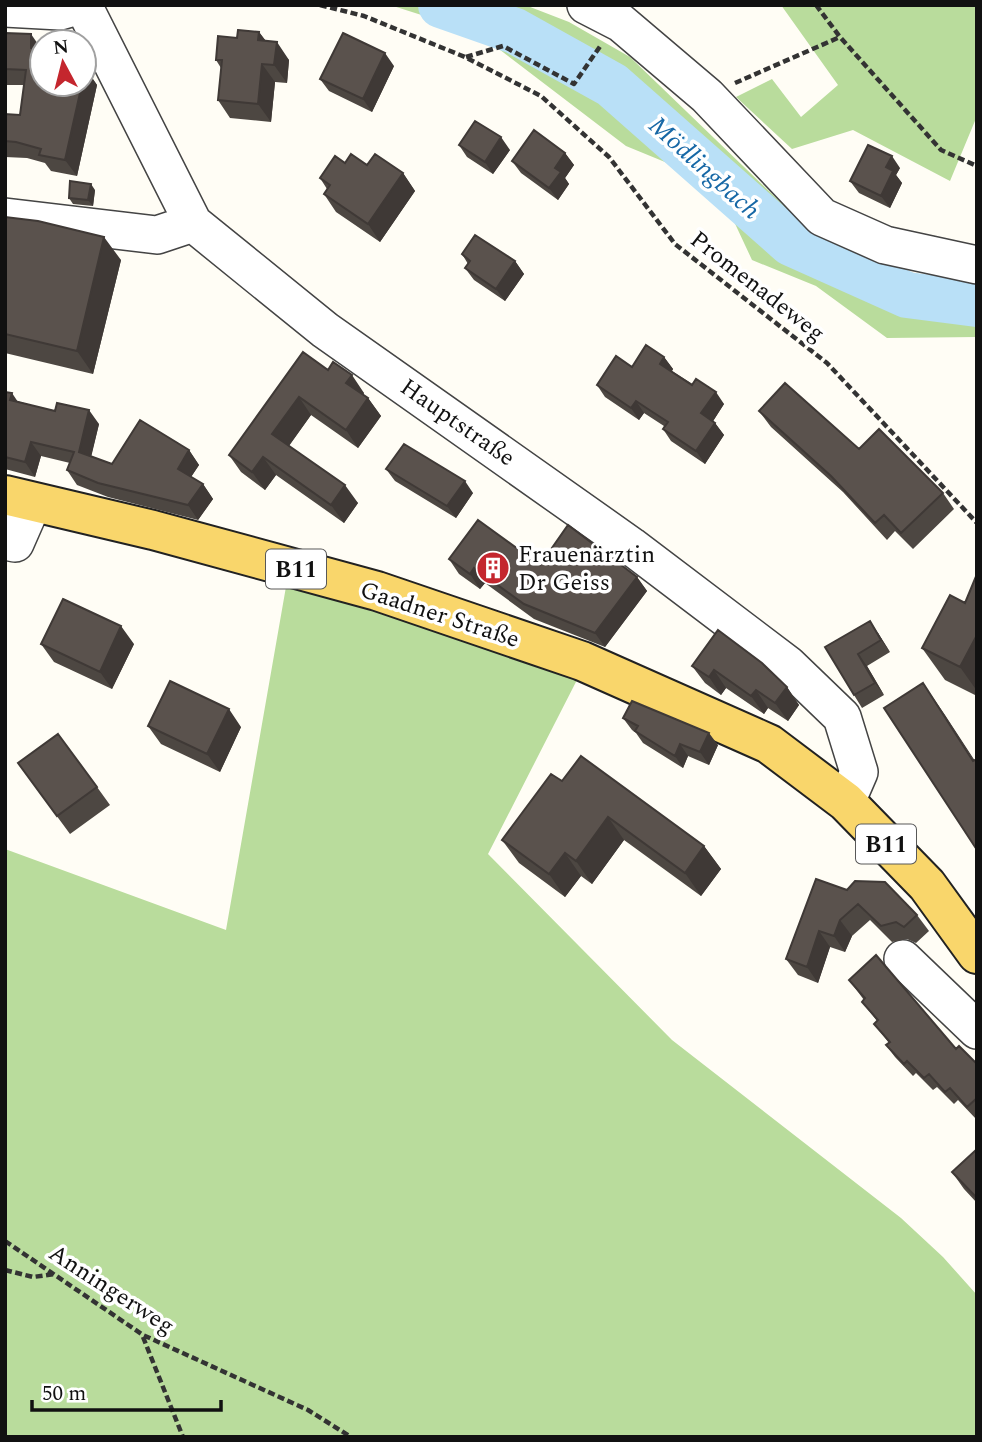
<svg xmlns="http://www.w3.org/2000/svg" width="982" height="1442" font-family="Spectral,serif">
<style>
.forest{fill:#b9dc9c}
.lines{fill:none;stroke-linecap:round;stroke-linejoin:round}
.river{stroke:#b9e0f7;stroke-width:46}
.minor-casing{stroke:#444;stroke-width:40}
.major-casing{stroke:#222;stroke-width:42}
.path{stroke:#333;stroke-width:4.5;stroke-dasharray:7 3.5;stroke-linecap:butt}
.minor{stroke:#fff;stroke-width:37}
.major{stroke:#f9d66b;stroke-width:38}
.wall{fill:#4d4742}
.shaded-wall{fill:#3f3936}
.building{fill:#5a524d;stroke:#3f3936;stroke-width:2}
.labels{text-anchor:middle;stroke-width:7;stroke-linejoin:round;paint-order:stroke}
.shield{fill:#fff;stroke:#585858;stroke-width:2}
.shield-label{font-size:23px;font-weight:bold;fill:#111}
.street-label{font-size:24px;fill:#111;stroke:#fff}
.poi-label{font-size:24px;fill:#111;stroke:#fff;text-anchor:start}
.water-label{font-size:26px;font-style:italic;fill:#1768a6;stroke:#fff}
</style>
<rect width="100%" height="100%" fill="#fffdf5"/>
<!-- forest -->
<path class="forest" d="M390,5H525L569,22L630,57L798,219L879,267L977,284V337L887,338L816,286L752,260L716,183L626,146L478,33Z
M781,5H977V116L950,181L853,130L792,149L736,97L772,79L801,117L838,85Z
M287,581L579,676L488,854L672,1040L901,1218L943,1257L977,1295V1437H5V849L226,930Z"/>
<g class="lines">
<!-- river -->
<path class="river" d="M441,5L515,31L612,85L791,243L907,295L977,304"/>
<defs>
<path id="minor" d="M83,5L193,223L325,330L631,546L788,665L842,717L859,772L846,802
M586,5L621,23L707,96L822,217L885,245L977,265
M5,8L60,11L81,5
M5,217L157,235L193,223
M5,541L15,543L33,502
M903,959L977,1030"/>
<path id="major" d="M5,495L153,530L377,591L582,661L769,744L846,802L927,885L977,954"/>
</defs>
<!-- minor casing -->
<use href="#minor" class="minor-casing"/>
<!-- major casing -->
<use href="#major" class="major-casing"/>
<!-- path -->
<path class="path" d="M320,5L364,16L465,57L541,96L609,157L675,244L827,363L977,523
M816,5L840,37L941,150L977,166
M466,57L503,46L574,84L601,45
M735,83L840,37
M5,1241L143,1335L308,1410L351,1437
M5,1270L33,1277L55,1274
M143,1337L183,1437"/>
<!-- minor -->
<use href="#minor" class="minor"/>
<!-- major -->
<use href="#major" class="major"/>
</g>
<!-- wall -->
<path class="wall" d="M259,32L266,41L289,60L287,83L275,82L271,122L230,118L218,100L221,68L216,60L237,38Z
M5,33L42,84L86,69L97,85L77,176L51,171L45,163L27,158L5,157V114L20,115L24,85H5Z
M394,66L372,112L329,91L320,79Z
M459,145L510,150L493,174L467,157Z
M565,153L574,165L565,178L569,184L558,200L521,173L512,161Z
M345,163L367,165L403,173L415,191L380,242L336,212L324,194L327,189L320,178Z
M900,168L896,175L902,183L890,208L859,193L850,181Z
M95,190L93,206L73,204L69,198Z
M5,217L121,260L93,374L5,353Z
M462,254L515,261L524,274L505,301L474,280L465,268L468,264Z
M664,357L673,369L672,371L724,404L713,421L715,423L724,435L705,464L671,441L663,429L664,426L644,413L639,420L605,397L597,385L632,367Z
M328,370L364,393L363,395L368,398L381,416L358,448L311,415L289,446L358,503L344,523L276,475L265,490L241,472L229,455Z
M5,392L17,401L99,424L91,456L112,464L189,450L199,465L191,477L203,484L213,499L198,520L108,497L77,485L67,470L70,463L41,456L35,477L5,469Z
M759,411L859,449L943,493L954,509L913,549L895,531L887,540L843,492L771,427Z
M386,469L473,493L456,518L395,481Z
M449,559L540,565L637,577L647,591L605,647L534,619L485,583L480,589L459,574Z
M977,574V696L945,680L922,648L965,603Z
M878,633L890,652L867,666L884,695L862,708L854,695L825,647Z
M41,644H134L112,689L54,662Z
M692,666L787,687L799,705L788,721L768,708L764,714L726,688L721,695L705,683Z
M623,718L718,745L709,765L688,756L683,768L643,743L636,733L632,730Z
M148,726L241,727L220,772L161,744Z
M31,781L97,787L110,805L70,834Z
M562,781L704,846L721,869L701,896L624,840L592,884L581,876L565,897L519,863L502,840Z
M816,879L917,915L929,931L916,943L907,939L892,942L870,920L852,936L845,952L830,947L818,983L798,975L786,959Z
M849,980L956,1049L976,1063H977V1118L976,1119L958,1100L954,1104L937,1087L933,1090L916,1073L913,1076L895,1057L886,1045L889,1043L874,1024L877,1021L862,1002L864,1000Z
M977,1149V1203L964,1189L952,1172Z"/>
<!-- shaded-wall -->
<path class="shaded-wall" d="M259,32L272,50L258,40Z
M31,34L42,50V64L31,48Z
M277,42L289,60L287,83L274,65Z
M385,53L394,66L372,112L363,99Z
M262,64L275,82L271,122L258,104Z
M86,69L97,85L77,176L65,160L82,84H84Z
M501,137L510,150L493,174L485,162Z
M565,153L574,165L565,178L569,184L558,200L549,188L555,168Z
M892,156L900,168L896,175L902,183L890,208L881,196L886,167Z
M403,173L415,191L380,242L368,224Z
M91,184L95,190L93,206L88,200Z
M104,237L121,260L93,374L77,351Z
M515,261L524,274L505,301L496,289Z
M664,357L673,369L669,376L660,364Z
M352,375L364,393L359,401L346,383Z
M716,392L724,404L710,426L701,413Z
M12,393L22,408L10,400Z
M299,397L311,415L285,451L272,434Z
M368,398L381,416L358,448L346,430Z
M636,401L644,413L639,420L631,408Z
M89,410L99,424L89,466L79,452Z
M715,423L724,435L705,464L696,451Z
M31,442L41,456L35,477L25,462Z
M189,450L199,465L187,483L178,469Z
M263,457L276,475L265,490L252,472Z
M465,481L473,493L456,518L447,506Z
M203,484L213,499L198,520L188,505Z
M345,485L358,503L344,523L331,505Z
M474,568L485,583L480,589L470,574Z
M637,577L647,591L605,647L595,633Z
M870,621L878,633L890,652L881,640Z
M121,626L134,644L112,689L100,672Z
M977,635V691L960,667Z
M858,654L867,666L884,695L875,683Z
M714,670L726,688L721,695L709,677Z
M923,683L945,715L977,764V766Z
M787,687L799,705L788,721L775,703Z
M756,690L768,708L764,714L751,696Z
M229,709L241,727L220,772L207,754Z
M709,733L718,745L709,765L700,752Z
M680,744L688,756L683,768L675,756Z
M608,817L624,840L592,884L576,861Z
M704,846L721,869L701,896L685,873Z
M565,853L581,876L565,897L549,874Z
M840,920L852,936L845,952L834,936Z
M819,931L830,947L818,983L807,967Z"/>
<!-- building -->
<path class="building" d="M238,30L259,32L258,40L277,42L274,65L262,64L258,104L218,100L222,60H216L218,36L237,38Z
M5,33L31,34V48L42,51V84H82L65,160L39,155L41,149L16,142L5,141V114L20,115L26,70L5,69Z
M343,33L385,53L363,99L320,79Z
M475,121L501,137L485,162L459,145Z
M534,130L565,153L555,168L561,172L549,188L512,161Z
M868,145L892,156L886,167L893,171L881,196L850,181Z
M351,154L367,165L375,154L403,173L368,224L324,194L330,185L320,178L335,156L345,163Z
M70,181L91,184L88,200L69,198Z
M5,217L38,221L104,237L77,351L5,334Z
M475,235L515,261L496,289L465,268L470,261L462,254Z
M646,345L664,357L660,364L692,385L696,379L716,392L701,413L715,423L696,451L663,429L668,422L651,411L636,401L631,408L597,385L616,356L632,367Z
M303,352L328,370L333,362L352,375L346,383L368,398L346,430L299,397L272,434L345,485L331,505L263,457L252,472L229,455Z
M785,383L859,449L879,429L943,493L901,533L884,515L875,523L831,476L759,411Z
M5,392L12,393L10,400L55,411L57,403L89,410L79,452L112,464L140,420L189,450L178,469L203,484L188,505L98,483L67,470L74,452L31,442L25,462L5,457Z
M404,444L465,481L447,506L386,469Z
M478,520L540,565L568,525L637,577L595,633L524,604L474,568L470,574L449,559Z
M977,574V635L960,667L922,648L950,595L965,603Z
M63,599L121,626L100,672L41,644Z
M870,621L881,640L858,654L875,683L854,695L825,647Z
M718,630L762,663L787,687L775,703L756,690L751,696L714,670L709,677L692,666Z
M170,681L229,709L207,754L148,726Z
M923,683L973,761L977,759V850L884,708Z
M632,701L709,733L700,752L680,744L675,756L635,731L638,726L623,718Z
M58,734L97,787L57,816L18,763Z
M581,756L704,846L685,873L608,817L576,861L565,853L549,874L502,840L551,774L562,781Z
M816,879L847,890L855,881L885,882L917,915L904,927L896,922L881,926L858,904L840,920L834,936L819,931L807,967L786,959Z
M876,955L956,1049L959,1046L976,1063H977V1098L967,1107L950,1088L945,1092L929,1074L924,1078L907,1061L904,1064L886,1045L890,1042L874,1024L878,1020L862,1002L865,998L849,980Z
M977,1149V1198L952,1172Z"/>
<!-- icons -->
<defs>
<symbol id="building-disc" viewBox="-11 -11 22 22"><circle r="9.5" fill="#c4262e" stroke="#fff"/><path d="M-4-6H4V6H1V3H-1V6H-4ZM-2.5-4.3h1.7v1.8h-1.7ZM.8-4.3h1.7v1.8H.8ZM-2.5-1h1.7V.8h-1.7ZM.8-1h1.7V.8H.8Z" fill="#fff"/></symbol>
</defs>
<g fill-rule="evenodd">
<use href="#building-disc" x="474" y="549" width="38" height="38"/>
</g>
<g class="labels">
<!-- shield labels -->
<g class="shield">
<rect x="266" y="549.5" width="60" height="39" rx="5"/>
<rect x="856" y="824.5" width="60" height="39" rx="5"/>
</g>
<g class="shield-label">
<text x="296" y="577">B11</text>
<text x="886" y="852">B11</text>
</g>
<!-- street labels -->
<g class="street-label">
<text transform="translate(758 286) rotate(38)" y="8">Promenadeweg</text>
<text transform="translate(458 422) rotate(35)" y="8">Hauptstraße</text>
<text transform="translate(440 614) rotate(18)" y="8">Gaadner Straße</text>
<text transform="translate(112 1289) rotate(33)" y="8">Anningerweg</text>
</g>
<!-- poi labels -->
<g class="poi-label">
<text x="518" y="562">Frauenärztin<tspan x="518" dy="28">Dr Geiss</tspan></text>
</g>
<!-- water labels -->
<g class="water-label">
<text transform="translate(705 167) rotate(42)" y="9">Mödlingbach</text>
</g>
</g>
<!-- border -->
<rect width="982" height="1442" fill="none" stroke="#111111" stroke-width="14"/>
<!-- north arrow -->
<g transform="translate(63 63) rotate(353)"><circle r="33" fill="#ffffff" stroke="#a0a0a0" stroke-width="2"/>
<path d="M0-5L12 26L0 18L-12 26Z" fill="#c4262e"/>
<text y="-10" font-size="19" font-weight="bold" text-anchor="middle" fill="#111111">N</text>
</g>
<!-- scale -->
<path d="M32 1400v10h189v-10" fill="none" stroke="#111111" stroke-width="3.5"/>
<text x="42" y="1400" font-size="21" fill="#111111" stroke="#ffffff" stroke-width="5" paint-order="stroke">50 m</text>
</svg>
